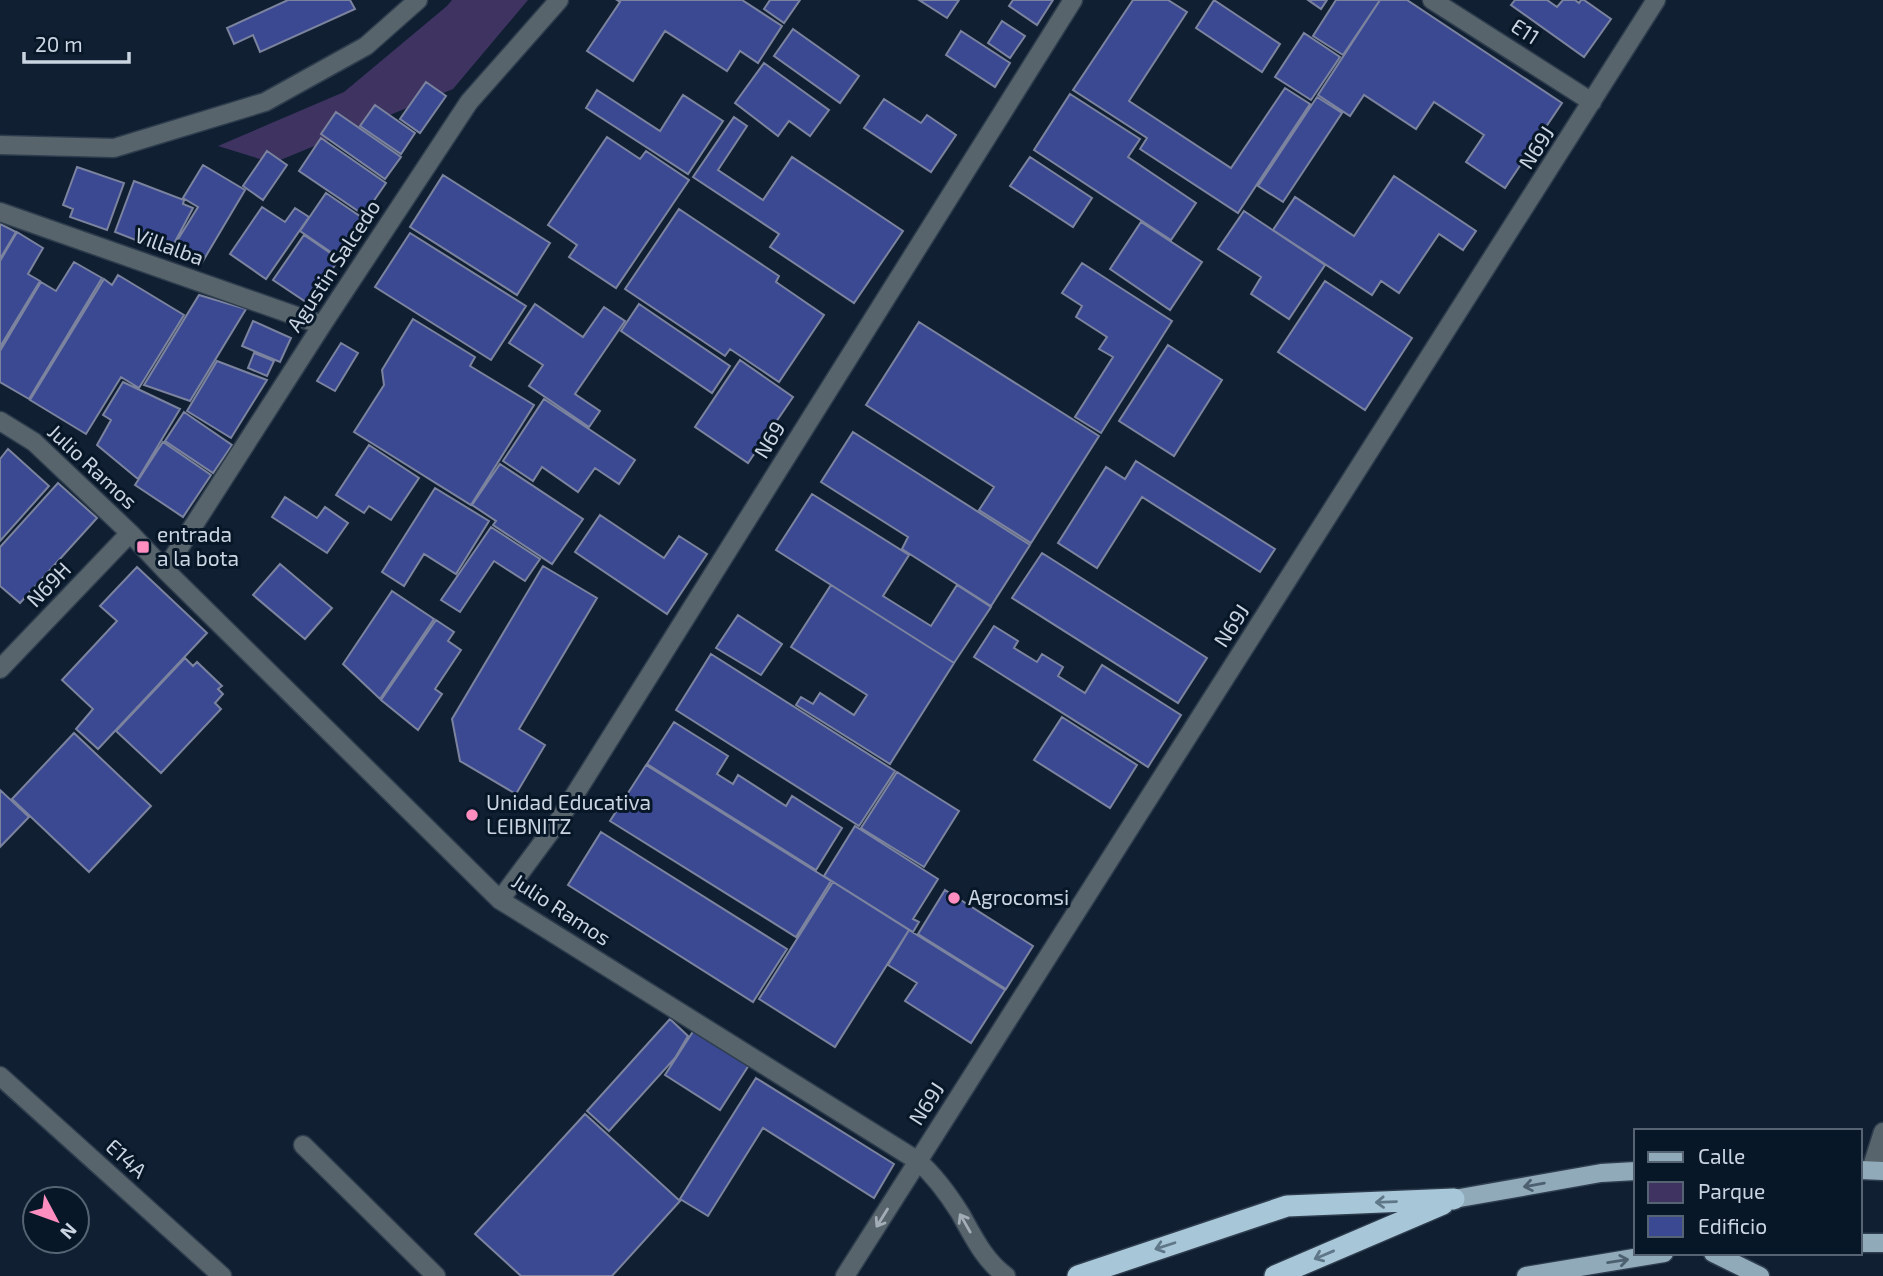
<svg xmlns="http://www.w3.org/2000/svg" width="1883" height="1276" font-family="'Exo 2',sans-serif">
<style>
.green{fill:#3e3361}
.building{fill:#3b4992;stroke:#7b839e;stroke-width:2}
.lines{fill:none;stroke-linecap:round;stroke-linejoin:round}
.minor-casing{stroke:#2e3d4e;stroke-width:21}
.major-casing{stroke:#2e3d4e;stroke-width:21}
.highway-casing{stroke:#2e3d4e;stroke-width:24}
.minor{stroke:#58646b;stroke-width:18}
.major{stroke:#90aab9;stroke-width:18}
.highway{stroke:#a7c6d7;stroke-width:21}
.oneway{stroke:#4c6070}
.oneway2{stroke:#5f7788}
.oneway3{stroke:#a3adb8}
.poi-dot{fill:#fd8ebf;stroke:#071728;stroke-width:2.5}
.labels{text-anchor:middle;stroke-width:6;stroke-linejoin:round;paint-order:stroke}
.street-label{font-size:21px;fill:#cbd5e2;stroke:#071728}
.poi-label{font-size:21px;fill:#cbd5e2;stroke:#071728;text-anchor:start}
</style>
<rect width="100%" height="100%" fill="#102032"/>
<!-- green -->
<path class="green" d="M452,0H528L453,89L273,163L218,146L344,92L447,6Z"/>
<!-- building -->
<path class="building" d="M288,0H350L355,9L260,52L253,35L234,44L227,28Z
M617,0H742L782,26L758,63L740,51L727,71L665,31L633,81L587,51L620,2Z
M770,0H800L784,23L764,9Z
M919,0H959L947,18Z
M1013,0H1053L1037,25L1009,6Z
M1133,0H1168L1187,12L1129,101L1231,168L1285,88L1310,104L1238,213L1140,149L1147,138L1073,90Z
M1214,0L1280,44L1262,72L1196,28Z
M1308,0H1327L1321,9Z
M1336,0H1380L1343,55L1313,36Z
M1380,0H1407L1562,103L1505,188L1466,162L1484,135L1434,102L1416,129L1364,95L1350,116L1318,95Z
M1515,0H1547L1557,7L1563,0H1575L1579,3L1581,0H1584L1611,19L1584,57L1511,5Z
M1002,21L1025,36L1010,58L988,43Z
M793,29L859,76L840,103L774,56Z
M961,31L1010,63L995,87L946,55Z
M1304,33L1340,57L1311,100L1275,77Z
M764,63L829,110L810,136L789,121L778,136L735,103Z
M426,82L446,96L420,133L400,119Z
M597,90L660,131L683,95L723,121L688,174L586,108Z
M1070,94L1140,139L1128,157L1196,203L1171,240L1034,150Z
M1317,97L1342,113L1283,202L1258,186Z
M884,99L921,123L927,115L956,135L931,172L864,128Z
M375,105L415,133L401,154L360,126Z
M336,112L401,157L385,179L321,134Z
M734,117L747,126L718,170L763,200L792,157L903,231L854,303L770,247L779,234L693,177Z
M607,137L640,159L646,151L689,180L616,288L569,257L577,245L548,225Z
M321,138L386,183L364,215L299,171Z
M267,151L287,165L263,200L243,186Z
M1030,157L1092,198L1073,227L1010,186Z
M203,165L245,190L200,266L172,249L198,207L183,198Z
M77,167L124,183L107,230L70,217L73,209L63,205Z
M443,175L550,243L517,295L410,227Z
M1394,176L1476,231L1463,250L1439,234L1399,293L1381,281L1372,295L1273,230L1295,197L1354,236Z
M134,181L184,200L183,204L193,208L169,253L115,232Z
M326,193L364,219L338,257L300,231Z
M262,207L285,222L295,208L309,217L266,279L230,254Z
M679,209L779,276L776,282L824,315L779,382L730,349L725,356L625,289Z
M1244,211L1325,265L1289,319L1251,294L1261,277L1218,249Z
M1141,222L1202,262L1170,310L1110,269Z
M0,224L16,232L0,259Z
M17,232L43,248L28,274L40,281L0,347V261Z
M410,233L526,306L491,360L375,287Z
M304,235L339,259L309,304L273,280Z
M74,262L102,278L29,399L0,382V351L41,282L56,291Z
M1082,263L1172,321L1101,433L1075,417L1113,357L1099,349L1107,337L1076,317L1082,306L1062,293Z
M118,275L184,315L139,388L121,377L86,434L30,400L104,279L112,285Z
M1325,281L1412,338L1365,410L1278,352Z
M199,295L246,309L190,401L144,385Z
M535,304L583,337L604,307L625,321L575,394L600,411L589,427L529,386L543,365L509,343Z
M639,304L730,366L712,393L621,331Z
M413,319L475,357L470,366L534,405L471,505L354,432L384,385L382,370Z
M253,321L291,338L280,362L242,346Z
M919,322L1099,436L1031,543L979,510L994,487L866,405Z
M341,343L358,353L335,391L317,381Z
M1168,345L1222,380L1174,456L1119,421Z
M254,353L274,361L267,376L248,368Z
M740,360L793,397L748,463L695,427Z
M217,361L267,380L231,438L187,411Z
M123,382L180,409L138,479L97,445L111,420L103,415Z
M544,399L635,460L619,484L595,468L578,492L542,467L533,481L503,461Z
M184,412L232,445L213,473L165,441Z
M853,432L1030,545L991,606L902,549L908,537L821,482Z
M163,442L211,475L183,517L135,485Z
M369,445L419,478L391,520L369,506L364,513L336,495Z
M8,449L49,486L0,541V459Z
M1136,461L1275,549L1260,572L1142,497L1097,568L1058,543L1106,467L1125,479Z
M500,464L583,519L552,564L493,525L496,521L472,505Z
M58,483L97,518L20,603L0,586V547Z
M435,488L489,521L456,574L424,554L404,586L382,572Z
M812,494L909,555L883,596L931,626L957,585L991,607L954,663L776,550Z
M285,497L317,518L325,507L348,523L327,553L272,517Z
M600,515L664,558L679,536L707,554L667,614L575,552Z
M491,527L540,559L525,581L494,561L460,612L441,600Z
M1042,553L1207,658L1178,703L1012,598Z
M280,564L332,608L305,639L253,595Z
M543,566L597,598L519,729L545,745L516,794L460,761L452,719Z
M137,567L207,633L98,749L76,729L93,709L62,680L117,621L100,606Z
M831,585L954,663L890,764L796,705L801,697L813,704L820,693L854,715L867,695L791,647Z
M392,591L434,619L380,699L343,664Z
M738,615L782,644L761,675L716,648Z
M436,620L454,632L448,641L461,650L435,689L442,694L418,730L381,700Z
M994,626L1018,641L1014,648L1037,662L1042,654L1063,667L1058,676L1085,693L1102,665L1181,715L1148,767L974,657Z
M711,654L895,771L859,826L676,710Z
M185,658L193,666L197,662L222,686L218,689L223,694L215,703L221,709L161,773L116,731Z
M1062,717L1137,765L1110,808L1034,760Z
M674,722L728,756L717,774L733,784L738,775L786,806L792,796L842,828L816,870L647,764Z
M74,733L151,806L89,872L12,799Z
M646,765L831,881L796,937L610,821Z
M897,772L959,811L924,867L861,828Z
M0,790L29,817L0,847Z
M855,826L938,879L913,919L919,922L913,932L824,876Z
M601,832L787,949L753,1002L568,885Z
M833,882L909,930L835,1047L759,999Z
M945,890L1033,946L1006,989L918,934Z
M909,930L1005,990L971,1043L905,1001L917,983L888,965Z
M670,1019L688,1036L675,1058L609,1131L587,1111Z
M694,1030L749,1065L720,1110L665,1075Z
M756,1078L894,1164L874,1198L763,1128L708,1216L680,1199Z
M585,1114L680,1201L612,1276H521L475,1234Z"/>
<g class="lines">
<defs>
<path id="minor" d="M1432,0L1592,102
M0,145L114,148L265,102L366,46L418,0
M0,212L322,325
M0,421L34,442L130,533L165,570L500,900L918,1161C935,1176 948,1194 960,1213C973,1236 984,1260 1006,1276
M165,570L322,325L469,102L559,0
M0,669L130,533
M500,900L557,823L1073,0
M0,1076L222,1276
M303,1145L436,1276
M1871,1170L1883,1132
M845,1276L1656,0"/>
<path id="major" d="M1860,1170L1883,1171
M1454,1199L1601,1173L1636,1171
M1860,1243H1883
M1713,1253L1760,1276
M1526,1276L1664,1253"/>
<path id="highway" d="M1078,1276L1287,1206L1454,1199
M1275,1276L1443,1204"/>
</defs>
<!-- minor casing -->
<use href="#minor" class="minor-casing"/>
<!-- major casing -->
<use href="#major" class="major-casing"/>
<!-- highway casing -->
<use href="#highway" class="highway-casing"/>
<!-- minor -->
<use href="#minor" class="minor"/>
<!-- major -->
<use href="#major" class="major"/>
<!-- highway -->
<use href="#highway" class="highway"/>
</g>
<!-- one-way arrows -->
<defs><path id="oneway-shaft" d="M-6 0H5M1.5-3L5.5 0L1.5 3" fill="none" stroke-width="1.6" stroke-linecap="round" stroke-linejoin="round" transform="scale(1.75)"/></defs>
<g class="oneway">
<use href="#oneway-shaft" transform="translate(1534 1185) rotate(170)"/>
<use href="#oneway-shaft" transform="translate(1618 1261) rotate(-9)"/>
</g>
<g class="oneway2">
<use href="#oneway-shaft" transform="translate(1386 1202) rotate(178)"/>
<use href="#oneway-shaft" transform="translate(1165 1246) rotate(162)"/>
<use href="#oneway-shaft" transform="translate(1324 1255) rotate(157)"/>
</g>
<g class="oneway3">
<use href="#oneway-shaft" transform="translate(882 1218) rotate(122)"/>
<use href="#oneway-shaft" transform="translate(965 1223) rotate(-120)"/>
</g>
<!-- markers -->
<g class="poi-dot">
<rect x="136" y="540" width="14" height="14" rx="3.5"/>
<circle cx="472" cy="815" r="7"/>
<circle cx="954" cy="898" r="7"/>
</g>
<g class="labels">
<!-- street labels -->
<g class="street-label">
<text transform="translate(1525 32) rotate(33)" y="7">E11</text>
<text transform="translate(1537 148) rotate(-57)" y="7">N69J</text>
<text transform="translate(169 247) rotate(20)" y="7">Villalba</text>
<text transform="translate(334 266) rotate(-57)" y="7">Agustin Salcedo</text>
<text transform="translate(770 440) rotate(-58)" y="7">N69</text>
<text transform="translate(92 467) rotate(43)" y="7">Julio Ramos</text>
<text transform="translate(49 585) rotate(-46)" y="7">N69H</text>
<text transform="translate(1232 626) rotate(-57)" y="7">N69J</text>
<text transform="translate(561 910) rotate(33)" y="7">Julio Ramos</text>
<text transform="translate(927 1104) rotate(-57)" y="7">N69J</text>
<text transform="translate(126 1159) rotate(42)" y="7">E14A</text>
</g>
<!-- poi labels -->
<g class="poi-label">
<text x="157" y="542">entrada<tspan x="157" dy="24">a la bota</tspan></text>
<text x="486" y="810">Unidad Educativa<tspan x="486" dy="24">LEIBNITZ</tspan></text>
<text x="968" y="905">Agrocomsi</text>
</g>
</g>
<!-- legend -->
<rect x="1634" y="1129" width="228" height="126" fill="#071728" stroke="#556372" stroke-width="2"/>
<rect x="1648" y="1152" width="35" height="10" fill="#90aab9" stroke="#556372" stroke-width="2"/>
<text x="1698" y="1164" font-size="21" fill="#cbd5e2">Calle</text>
<rect x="1648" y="1182" width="35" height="21" fill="#3e3361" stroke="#556372" stroke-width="2"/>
<text x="1698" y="1199" font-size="21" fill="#cbd5e2">Parque</text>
<rect x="1648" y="1216" width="35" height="21" fill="#3b4992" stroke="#556372" stroke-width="2"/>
<text x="1698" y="1234" font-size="21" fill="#cbd5e2">Edificio</text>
<!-- north arrow -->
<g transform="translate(56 1220) rotate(131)"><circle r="33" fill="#071728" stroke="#556372" stroke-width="2"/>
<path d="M0-5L12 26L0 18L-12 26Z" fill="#fd8ebf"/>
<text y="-10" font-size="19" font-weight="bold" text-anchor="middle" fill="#cbd5e2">N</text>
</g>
<!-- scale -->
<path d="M24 52v10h105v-10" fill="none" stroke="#cbd5e2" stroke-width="3.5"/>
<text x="35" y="52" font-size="21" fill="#cbd5e2" stroke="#071728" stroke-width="5" paint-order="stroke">20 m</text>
</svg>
